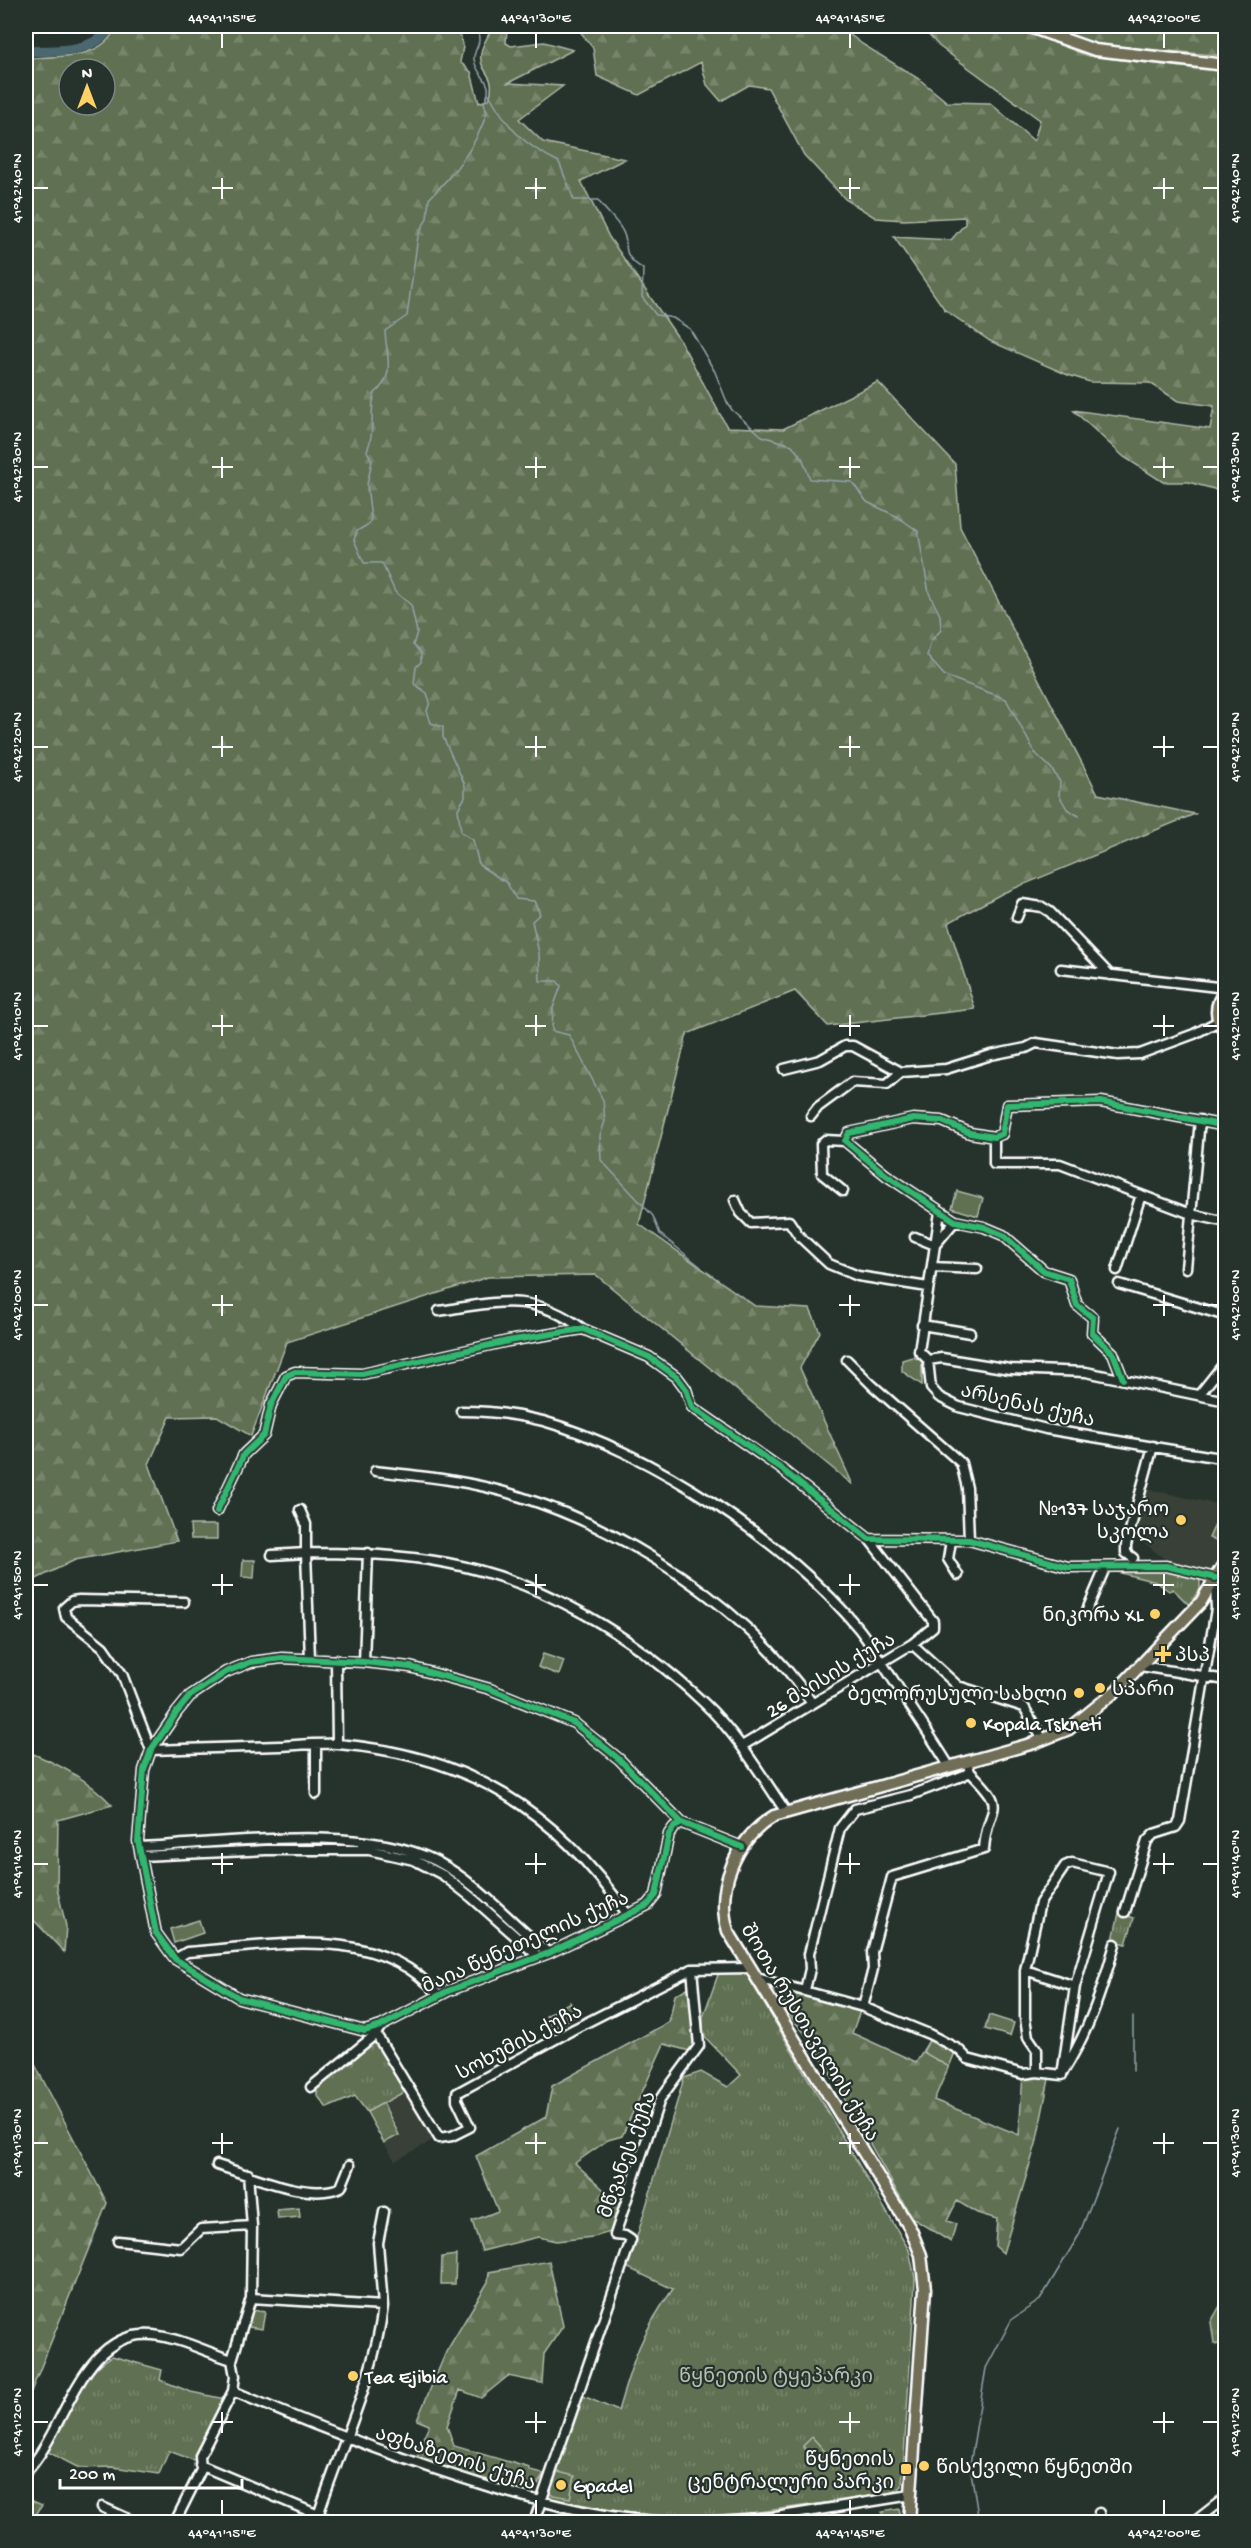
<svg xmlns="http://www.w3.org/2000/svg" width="1251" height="2548" font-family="'Gochi Hand','Noto Sans Georgian',sans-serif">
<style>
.built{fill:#384137}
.forest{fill:url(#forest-firs);stroke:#b0b8a8;stroke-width:1.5;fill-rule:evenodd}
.park{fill:url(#park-tufts);stroke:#b0b8a8;stroke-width:1.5}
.garden{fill:#607052;stroke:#b0b8a8;stroke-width:1.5}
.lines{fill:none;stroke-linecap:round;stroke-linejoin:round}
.stream{stroke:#93a4aa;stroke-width:1.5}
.river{stroke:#4b6871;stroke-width:10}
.minor-casing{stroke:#fff;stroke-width:13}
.major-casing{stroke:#fff;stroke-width:15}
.minor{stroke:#26332d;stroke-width:8}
.major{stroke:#716e59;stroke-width:10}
.cycleway-casing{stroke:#26332d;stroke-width:10}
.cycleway{stroke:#33b770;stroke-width:6}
.ticks{fill:none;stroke:#fff;stroke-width:2}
.poi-dot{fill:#ffd166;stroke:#26332d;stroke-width:2}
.labels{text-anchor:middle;stroke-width:4.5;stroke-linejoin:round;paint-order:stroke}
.street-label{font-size:20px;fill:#fff;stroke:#26332d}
.poi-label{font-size:20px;fill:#fff;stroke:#26332d;text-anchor:start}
.park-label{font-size:20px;fill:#b7bfb1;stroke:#26332d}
.neatline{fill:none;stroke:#fff;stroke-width:2}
.ticks-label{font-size:15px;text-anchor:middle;fill:#fff}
</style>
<defs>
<pattern id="forest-firs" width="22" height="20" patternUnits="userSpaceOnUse" patternTransform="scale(1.5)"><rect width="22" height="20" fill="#607052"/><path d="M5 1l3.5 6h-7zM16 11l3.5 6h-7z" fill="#78856c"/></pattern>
<pattern id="park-tufts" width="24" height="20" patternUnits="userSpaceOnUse" patternTransform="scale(1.5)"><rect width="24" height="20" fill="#607052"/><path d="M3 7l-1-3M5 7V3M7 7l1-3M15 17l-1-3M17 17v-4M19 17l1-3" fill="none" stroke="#78856c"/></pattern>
</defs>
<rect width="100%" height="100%" fill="#26332d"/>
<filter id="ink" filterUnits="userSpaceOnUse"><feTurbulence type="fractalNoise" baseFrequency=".0167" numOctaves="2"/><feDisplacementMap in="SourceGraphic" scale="12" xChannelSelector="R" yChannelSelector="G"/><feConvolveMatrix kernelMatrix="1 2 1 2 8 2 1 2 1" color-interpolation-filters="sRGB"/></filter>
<g filter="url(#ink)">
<!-- built -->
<path class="built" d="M1142,1488L1225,1506V1545L1213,1571L1166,1560L1133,1534Z
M406,2091L433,2140L395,2161L384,2143L399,2135L383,2103Z"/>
<!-- forest -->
<path class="forest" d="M116,26H458L463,47L460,62L471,72L479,103L489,99C498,73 478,74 481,53C482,44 490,35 492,26H507L506,43L511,46L544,42L573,50L508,83L563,86L519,119L543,142L625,159L581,181L609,237L681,342L727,427L783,429L878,382L955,464L960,527L1098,794L1195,814L1003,893L948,923L975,1009L828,1026L795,991L687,1034L639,1224L755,1306L810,1309L820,1332L800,1368L853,1485L596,1275L488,1277L287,1342L251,1436L217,1416L170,1417L149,1464L177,1541L75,1560L26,1584V58C56,56 104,61 116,26ZM69,69H105V105H69Z
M576,26H839L862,44L919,79L947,102L990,103L1034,141L1040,120L940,47L920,26H1009L1089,56L1225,72V497L1214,489L1188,482H1163L1124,457L1073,410L1210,429L1214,406L1178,401L1150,383L1090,382L1068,375L990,341L945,310L894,237L951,240L965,224V217L904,220L876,218L845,199L804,155L768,88L749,85L721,101L707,85L701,62L639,95L597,76L593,48Z
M1047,26H1225V56L1091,44Z
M26,1751C59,1764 88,1779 112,1805L58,1820L57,1888L66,1926L64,1952L26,1912Z
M784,1985L860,2011L852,2033L916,2062L930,2039L955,2052L934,2100L1019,2135L1023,2074H1050L1036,2144L1003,2253L995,2246L997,2219L977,2213L957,2201L947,2221L956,2224L951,2242L912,2218L814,2045L779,2002Z
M689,1987L697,2043L693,2052L664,2044L622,2136L608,2140L575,2163L619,2204L614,2231L593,2237L556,2241L538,2237L482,2251L472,2221L498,2211L476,2156L546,2117L552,2086L669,2022L675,1995Z
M31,2057L107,2203L26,2404V2059Z
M549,2261L563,2326L544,2354L542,2383L508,2376L481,2398L460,2390L447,2426L454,2446L530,2468V2471L544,2474L538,2484L526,2494L419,2462L417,2451L429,2425L417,2420L446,2352L488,2282L489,2272Z
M26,2498L42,2505L34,2518L26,2522Z"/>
<!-- park -->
<path class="park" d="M912,1357L922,1360V1385L902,1371V1360Z
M1114,1569H1165L1200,1578V1589L1189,1605L1173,1589L1169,1591L1156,1582L1113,1571Z
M1119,1913L1134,1918L1126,1944L1113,1940Z
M719,1972L746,1973L909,2250L915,2278L914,2302L902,2486L894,2492L861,2498L722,2517L639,2515L546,2498L581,2395L618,2411C633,2360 641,2333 673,2289L624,2266L636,2240L684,2078L701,2072L728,2087L741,2075L703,2035V2017Z
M930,2039L955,2052L949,2067L923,2052Z
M376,2040L406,2091L367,2112L355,2096L327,2108L317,2095V2085Z
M1225,2297V2347L1214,2343L1211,2322Z
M112,2356L162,2370L160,2380L191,2392L225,2399L196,2461L169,2451L159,2474L113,2467L79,2468L48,2452C65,2420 80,2374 112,2356Z"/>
<!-- garden -->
<path class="garden" d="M957,1191L983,1198L978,1216L952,1208Z
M1219,1516L1225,1519V1530L1220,1543L1209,1538Z
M190,1525H217V1539H191Z
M243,1560H255L254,1578L242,1577Z
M543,1654L564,1661L559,1675L538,1667Z
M199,1920L203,1933L174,1943L170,1929Z
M570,2002L577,2015L553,2029L546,2016Z
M989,2015L1014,2023L1010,2036L985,2029Z
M383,2103L399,2135L384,2143L367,2112Z
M299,2208L300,2217L278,2219L277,2210Z
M456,2255L455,2284H441L442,2257Z
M251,2310L265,2312L262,2329L249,2327Z
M812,2437L829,2456L819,2465L803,2446Z
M554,2471L575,2476L570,2498L547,2494Z
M899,2509L901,2519L883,2522L882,2512Z"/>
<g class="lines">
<!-- stream -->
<path class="stream" d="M478,26C478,30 479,35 479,40C479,46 473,53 474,59C476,78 497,80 484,103L487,112C476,148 454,173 429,199L427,218L418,236L407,316L385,331C386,356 397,375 374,394C370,415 375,432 367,451L372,461L367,485L371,519L369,524L357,531L354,540L364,563H382L395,592L411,605L417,632L413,645L421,653V662L416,667L414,684L427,693L430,702L427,711L431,723L443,727V737L465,785V797L458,809L461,832L473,840L479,865L507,883L516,899L534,901L540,914L532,921L539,953L540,981H557L561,986L553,1008L552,1031L569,1035L603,1100L605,1121L600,1136L601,1160L653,1216L660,1234L701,1267
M489,94C508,128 522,144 559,162L574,200H598C605,211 616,219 622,230C632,247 617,252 643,269L642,297L656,315L673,318L690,329L715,372L727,402L732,410L762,436L792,445L803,460L810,479L852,482L867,502L898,517L918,531L929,593L940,615L941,630L931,641L927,656L945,676L1006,699L1035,753L1051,768L1060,782L1059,795L1067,809L1079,816
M1133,2017V2071
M979,2522L970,2465L986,2368L1012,2319L1040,2300L1079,2235L1120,2129"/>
<!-- river -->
<path class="river" d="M26,51C53,51 96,54 110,26"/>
<defs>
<path id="minor" d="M1017,917L1022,904L1042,907L1050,912L1110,975
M1061,969L1226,988
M784,1069L820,1060L845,1046H853L901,1072L946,1069L991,1055L1026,1048L1036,1043L1118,1055L1140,1054L1194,1034L1217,1022
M811,1116L818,1107L852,1082L887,1084L901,1072
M994,1137V1164H1060L1191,1214L1226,1222
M843,1191L822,1174L821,1144L825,1140L845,1141
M735,1200L741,1213L751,1223L789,1221L799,1236L829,1264L858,1276L928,1287
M940,1212L919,1351L928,1360L931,1388L939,1397L959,1407L1046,1429L1226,1459
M915,1237L935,1245L955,1221
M932,1267L977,1269
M1186,1268L1200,1120
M1117,1270L1141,1195
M1119,1284L1226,1316
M439,1311C498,1302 532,1291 583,1329
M922,1325L970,1333
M847,1360L872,1385L961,1463L967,1488L969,1540
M928,1360L942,1358L1010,1369L1086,1372L1226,1401
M1123,1379L1113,1353L1092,1333L1093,1318L1077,1305L1069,1279L1044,1271L1003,1235L984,1227L955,1221L886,1175L845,1141L849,1133L913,1119L942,1121L970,1133L994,1137L1002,1134L1007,1105L1101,1102L1226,1126
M1199,1395L1226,1361
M461,1411C489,1411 516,1414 543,1421C648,1450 790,1544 859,1629C871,1644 881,1662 892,1678C911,1708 931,1736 949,1766
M375,1471C423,1476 472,1481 518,1496C627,1530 748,1608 812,1703
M217,1511L244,1454L264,1435L271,1405L286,1376L295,1372L362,1374L508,1341L583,1329L649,1357L677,1377L686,1389L692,1407L780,1468L869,1539L969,1540L1068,1567L1166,1566L1216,1578
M951,1541L948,1559L958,1575
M272,1555L306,1553V1524L300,1510
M1133,1558L1126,1553V1545L1153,1446
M184,1602L79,1600L72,1601L64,1608L66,1617L103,1647L122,1674L151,1750C194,1749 236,1747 279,1746C298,1745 318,1743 338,1744C468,1755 554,1809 628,1915
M1087,1610L1105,1568
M912,1644L958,1686L1024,1707L1043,1740
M310,1659L306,1553C353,1553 400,1554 447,1563C544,1581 633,1636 704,1703C737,1734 761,1775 786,1812
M336,1660L337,1744
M364,1662L368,1553
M1141,1666L1226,1680
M742,1746L912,1644L933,1627V1621L869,1539
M316,1794V1745
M682,1823L674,1827L669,1834L656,1895L648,1905L549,1953L448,1991L381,2026L365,2031L239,1998L175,1959L156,1933L138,1841L144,1770L151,1750L177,1712L190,1696L226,1672L251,1662L282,1658L364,1662L410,1667L490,1689L574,1723L619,1759L682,1823L742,1847
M140,1847C223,1843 362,1823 436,1861C478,1883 512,1924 549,1953
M141,1856L266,1850H369L414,1860L443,1875L471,1897L539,1957
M1125,1912L1147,1841L1154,1834L1176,1827L1180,1821L1216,1609L1215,1587
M175,1959L187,1952C272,1946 377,1922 439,1995
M1025,1970L1075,1986
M757,1978L863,2007L929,2034L958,2049L968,2059L1023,2074L1037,2072L1062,2075
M805,1990L810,1969L809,1954L840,1828L855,1809L911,1795L962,1776L970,1772L967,1761
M863,2007L873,1969L872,1952L892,1877L984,1849C987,1803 1011,1812 970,1772
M381,2026L376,2034L439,2138L452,2136L470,2127L457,2100V2093L574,2029L692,1969L751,1968
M1037,2072V2050L1028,2037L1025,2018V1970L1040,1903L1065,1866L1072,1863L1109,1872L1075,1986L1062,2075
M1063,2072C1089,2031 1102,1990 1115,1944
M311,2087L376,2034
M217,2165C250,2175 310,2202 341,2187L350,2165
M118,2241L181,2248L201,2229L252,2226
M251,2298L383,2306C374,2382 338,2451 316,2522
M383,2306L378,2243L384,2212
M232,2360L251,2298L252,2226L248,2174
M233,2391C317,2427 402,2460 490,2487C551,2505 614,2521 678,2522
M200,2465L335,2522
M26,2472C66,2431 81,2328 153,2335C180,2338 206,2352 232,2360
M102,2507L135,2522
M1099,2513L1101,2522
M175,2522L201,2470L200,2456L233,2391L235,2376L232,2360
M534,2522L631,2240L625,2236L615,2235L660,2099L699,2046L692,1969
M701,2522L776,2517L911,2495
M1194,2522L1226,2497"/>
<path id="major" d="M1027,26L1095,50L1226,65
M1226,990C1214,1004 1214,1019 1226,1033
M909,2522L925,2289L921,2255L911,2230L728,1931C715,1888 736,1839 774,1816L1034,1743L1069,1729L1117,1690L1201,1602L1226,1560"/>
</defs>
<!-- minor casing -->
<use href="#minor" class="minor-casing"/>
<!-- major casing -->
<use href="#major" class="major-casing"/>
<!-- minor -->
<use href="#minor" class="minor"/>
<!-- major -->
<use href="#major" class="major"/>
<defs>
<path id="cycleway" d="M1123,1379L1113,1353L1092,1333L1093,1318L1077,1305L1069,1279L1044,1271L1003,1235L984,1227L955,1221L886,1175L845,1141L849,1133L913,1119L942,1121L970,1133L994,1137L1002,1134L1007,1105L1101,1102L1226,1126
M217,1511L244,1454L264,1435L271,1405L286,1376L295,1372L362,1374L508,1341L583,1329L649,1357L677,1377L686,1389L692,1407L780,1468L869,1539L969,1540L1068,1567L1166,1566L1216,1578
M682,1823L674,1827L669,1834L656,1895L648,1905L549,1953L448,1991L381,2026L365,2031L239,1998L175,1959L156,1933L138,1841L144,1770L151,1750L177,1712L190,1696L226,1672L251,1662L282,1658L364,1662L410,1667L490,1689L574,1723L619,1759L682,1823L742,1847"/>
</defs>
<!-- cycleway casing -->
<use href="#cycleway" class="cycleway-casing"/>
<!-- cycleway -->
<use href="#cycleway" class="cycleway"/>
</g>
</g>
<!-- ticks -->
<path class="ticks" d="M222,33V48M536,33V48M850,33V48M1164,33V48M222,178V199M536,178V199M850,178V199M1164,178V199M33,188H48M212,188H233M525,188H546M839,188H860M1153,188H1174M1203,188H1218M222,457V478M536,457V478M850,457V478M1164,457V478M33,467H48M212,467H233M525,467H546M839,467H860M1153,467H1174M1203,467H1218M222,736V757M536,736V757M850,736V757M1164,736V757M33,747H48M212,747H233M525,747H546M839,747H860M1153,747H1174M1203,747H1218M222,1015V1036M536,1015V1036M850,1015V1036M1164,1015V1036M33,1026H48M212,1026H233M525,1026H546M839,1026H860M1153,1026H1174M1203,1026H1218M222,1295V1316M536,1295V1316M850,1295V1316M1164,1295V1316M33,1305H48M212,1305H233M525,1305H546M839,1305H860M1153,1305H1174M1203,1305H1218M222,1574V1595M536,1574V1595M850,1574V1595M1164,1574V1595M33,1585H48M212,1585H233M525,1585H546M839,1585H860M1153,1585H1174M1203,1585H1218M222,1853V1874M536,1853V1874M850,1853V1874M1164,1853V1874M33,1864H48M212,1864H233M525,1864H546M839,1864H860M1153,1864H1174M1203,1864H1218M222,2133V2154M536,2133V2154M850,2133V2154M1164,2133V2154M33,2143H48M212,2143H233M525,2143H546M839,2143H860M1153,2143H1174M1203,2143H1218M222,2412V2433M536,2412V2433M850,2412V2433M1164,2412V2433M33,2422H48M212,2422H233M525,2422H546M839,2422H860M1153,2422H1174M1203,2422H1218M222,2500V2515M536,2500V2515M850,2500V2515M1164,2500V2515"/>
<!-- markers -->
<g class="poi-dot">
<circle cx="1181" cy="1520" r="6"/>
<circle cx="1155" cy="1614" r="6"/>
<path d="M1160 1645h6v6h6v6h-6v6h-6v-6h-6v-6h6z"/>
<circle cx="1100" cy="1688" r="6"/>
<circle cx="1079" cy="1693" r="6"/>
<circle cx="971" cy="1723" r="6"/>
<circle cx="353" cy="2376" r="6"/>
<circle cx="924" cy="2466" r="6"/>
<rect x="900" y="2463" width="12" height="12" rx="3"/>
<circle cx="561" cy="2485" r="6"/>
</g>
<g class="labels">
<!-- street labels -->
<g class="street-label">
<text transform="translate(1028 1404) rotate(13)" y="7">არსენას ქუჩა</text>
<text transform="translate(830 1674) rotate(-31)" y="7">26 მაისის ქუჩა</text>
<text transform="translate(525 1941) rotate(-24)" y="7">მაია წყნეთელის ქუჩა</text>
<text transform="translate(811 2032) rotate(59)" y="7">შოთა რუსთაველის ქუჩა</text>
<text transform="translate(519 2041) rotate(-28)" y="7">სოხუმის ქუჩა</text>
<text transform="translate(626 2154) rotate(-70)" y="7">მწვანეს ქუჩა</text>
<text transform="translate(456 2457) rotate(18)" y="7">აფხაზეთის ქუჩა</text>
</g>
<!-- poi labels -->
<g class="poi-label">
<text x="1169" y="1515" text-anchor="end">№137 საჯარო<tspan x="1169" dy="23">სკოლა</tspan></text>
<text x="1143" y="1621" text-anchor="end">ნიკორა XL</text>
<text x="1175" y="1661">პსპ</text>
<text x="1112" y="1695">სპარი</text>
<text x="1067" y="1700" text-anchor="end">ბელორუსული სახლი</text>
<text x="983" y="1730">Kopala Tskneti</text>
<text x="365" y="2383">Tea Ejibia</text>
<text x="894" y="2465" text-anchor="end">წყნეთის<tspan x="894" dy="23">ცენტრალური პარკი</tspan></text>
<text x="936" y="2473">წისქვილი წყნეთში</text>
<text x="573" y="2492">Gpadel</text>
</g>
<!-- park labels -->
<g class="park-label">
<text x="776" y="2382">წყნეთის ტყეპარკი</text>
</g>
</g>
<!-- margin -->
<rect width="1251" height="2548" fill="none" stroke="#26332d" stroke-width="66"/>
<!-- north arrow -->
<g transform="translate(87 87)"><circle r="28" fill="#26332d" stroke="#7d8581" stroke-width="1.5"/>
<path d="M0-4.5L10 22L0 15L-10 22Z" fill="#ffd166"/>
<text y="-9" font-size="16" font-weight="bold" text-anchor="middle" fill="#ffffff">N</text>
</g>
<!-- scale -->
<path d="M60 2479v9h182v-9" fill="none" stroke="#ffffff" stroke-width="3"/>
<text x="69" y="2479" font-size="18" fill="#ffffff" stroke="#26332d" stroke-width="4.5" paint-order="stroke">200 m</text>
<rect x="33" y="33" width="1185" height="2482" class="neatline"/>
<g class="ticks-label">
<text x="222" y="22">44°41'15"E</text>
<text x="536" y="22">44°41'30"E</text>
<text x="850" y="22">44°41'45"E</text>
<text x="1164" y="22">44°42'00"E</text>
<text transform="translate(16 188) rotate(-90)" y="5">41°42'40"N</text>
<text transform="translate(1234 188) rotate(-90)" y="5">41°42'40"N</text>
<text transform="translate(16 467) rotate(-90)" y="5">41°42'30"N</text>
<text transform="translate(1234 467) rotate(-90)" y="5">41°42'30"N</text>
<text transform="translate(16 747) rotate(-90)" y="5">41°42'20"N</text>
<text transform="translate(1234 747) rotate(-90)" y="5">41°42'20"N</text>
<text transform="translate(16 1026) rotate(-90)" y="5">41°42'10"N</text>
<text transform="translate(1234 1026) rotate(-90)" y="5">41°42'10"N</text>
<text transform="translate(16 1305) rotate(-90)" y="5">41°42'00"N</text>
<text transform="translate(1234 1305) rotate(-90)" y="5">41°42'00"N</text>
<text transform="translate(16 1585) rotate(-90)" y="5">41°41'50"N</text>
<text transform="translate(1234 1585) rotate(-90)" y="5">41°41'50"N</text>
<text transform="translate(16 1864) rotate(-90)" y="5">41°41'40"N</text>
<text transform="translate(1234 1864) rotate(-90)" y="5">41°41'40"N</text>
<text transform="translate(16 2143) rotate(-90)" y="5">41°41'30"N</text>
<text transform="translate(1234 2143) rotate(-90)" y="5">41°41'30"N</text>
<text transform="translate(16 2422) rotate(-90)" y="5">41°41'20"N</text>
<text transform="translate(1234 2422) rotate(-90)" y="5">41°41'20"N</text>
<text x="222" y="2537">44°41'15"E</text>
<text x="536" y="2537">44°41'30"E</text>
<text x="850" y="2537">44°41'45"E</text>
<text x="1164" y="2537">44°42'00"E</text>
</g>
</svg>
